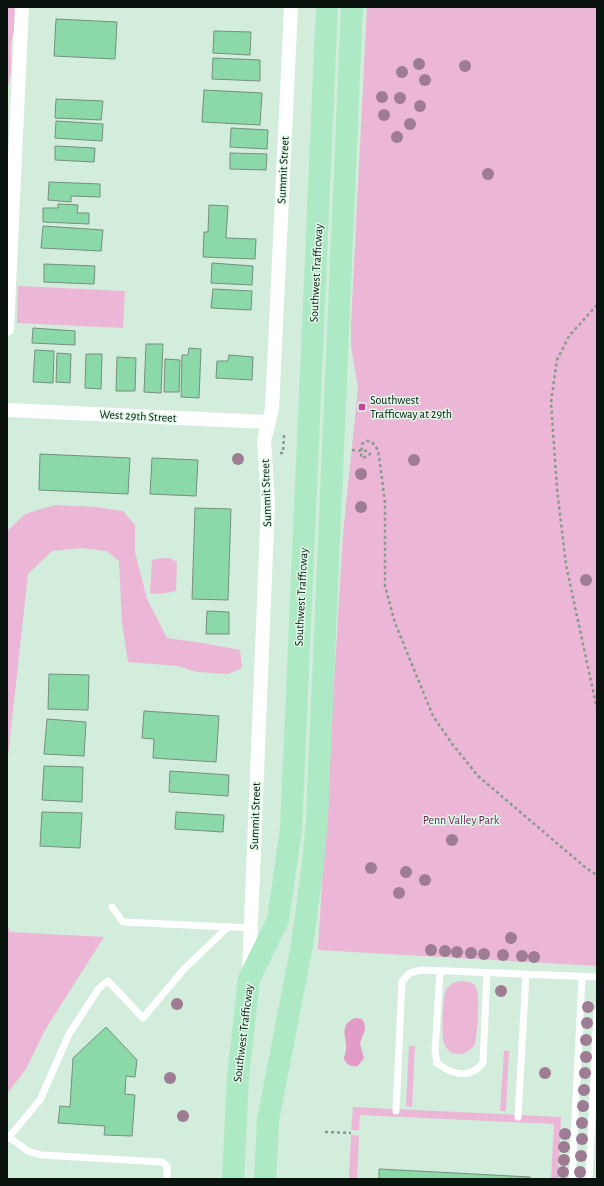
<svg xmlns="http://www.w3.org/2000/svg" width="604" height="1186" font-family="'Alegreya Sans',sans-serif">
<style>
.green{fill:#ecb6d6}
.water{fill:#e39bc7}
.building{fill:#8bd8a8;stroke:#768f7e}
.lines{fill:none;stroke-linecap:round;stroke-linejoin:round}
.path{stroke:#869a8d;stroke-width:2.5;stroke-dasharray:3 3;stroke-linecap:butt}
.service{stroke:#fff;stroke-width:7}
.minor{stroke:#fff;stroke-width:14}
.primary{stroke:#ade9c5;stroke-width:22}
.tree{fill:#9d7c94}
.poi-dot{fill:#c1479b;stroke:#dffae8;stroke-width:1.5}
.labels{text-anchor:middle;stroke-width:3;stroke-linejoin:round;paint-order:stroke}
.street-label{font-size:12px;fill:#0a130d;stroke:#dffae8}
.poi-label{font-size:12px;fill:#0a130d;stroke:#dffae8;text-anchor:start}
.park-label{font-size:12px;fill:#721f59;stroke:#dffae8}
</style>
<rect width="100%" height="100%" fill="#d2eddb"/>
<!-- green -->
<path class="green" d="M7,7H15L16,21L11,44V72L7,91Z
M367,7H597V966L318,950L343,534L358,388L351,346V324Z
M18,286L125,291L123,328L17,323Z
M55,505L96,507L123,511L135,525V552L147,599L167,638L203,643L240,650L242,668L228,674L197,672L178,666L128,662L122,623L119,561L106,551L82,548L52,551L28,574L7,765V531L25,514Z
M161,558H169L177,562L176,591L160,594L150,593L152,560Z
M7,923L10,932L104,937L45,1030L26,1069L7,1094Z
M461,981C466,982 472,981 475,986C481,994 477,1033 475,1044C468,1056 449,1059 444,1043C441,1033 443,1003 445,992C446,988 449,986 453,983Z
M409,1046H415L412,1107L406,1106Z
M504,1051H509L506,1111H500Z
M353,1107L561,1117L558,1179H551L554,1124L360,1115L359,1130H351Z
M351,1135L359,1136L357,1179H349Z"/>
<!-- water -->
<path class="water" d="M355,1018L362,1019C369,1030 362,1034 360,1044L364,1058L358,1066C351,1067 347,1065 344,1059C344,1056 346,1053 346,1049C348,1039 337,1026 355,1018Z"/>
<!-- building -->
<path class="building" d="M56,19L117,22L115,59L54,56Z
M214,31L251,32L250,55L213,53Z
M213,58L260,60V81L212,79Z
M204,90L262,93L260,125L202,122Z
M56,99L103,101L101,120L55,118Z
M56,121L103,124L102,141L55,138Z
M231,128L268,130L267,149L230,147Z
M55,146L95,148L94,162L55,160Z
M230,153L267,154L266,170L230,169Z
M49,182L100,184V197L71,196V202L48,200Z
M58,204L78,205L77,213H89V224L43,222V208H58Z
M209,205L228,206L226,238L256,239L255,259L203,257L204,232H208Z
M43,226L103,230L101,251L41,248Z
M212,263L253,266L252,285L211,283Z
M44,264L95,266L94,284L44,282Z
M213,289L252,291L251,310L211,308Z
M33,328L75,331V345L32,343Z
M146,344H163L161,393L144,392Z
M189,348L201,349L199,398L181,397L182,355H188Z
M35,350L54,351L53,383L33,382Z
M57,353L71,354L70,383L56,382Z
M86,354H102L101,389L85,388Z
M229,355L253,357L252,380L216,378L217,361H228Z
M117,357L136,358L135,391H116Z
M165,359L180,360L179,392H164Z
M40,454L130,458L128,494L39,490Z
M152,458L198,460L196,496L150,494Z
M195,508L231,509L228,600L192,599Z
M207,611L229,612V634H206Z
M49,674L89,675L88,710L48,709Z
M144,711L219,716L216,762L153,758L154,739L142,738Z
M47,719L86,722L84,756L44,754Z
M44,766L83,767L82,802L42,800Z
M170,771L229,775L228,796L169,792Z
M42,812L82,813L80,848L40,846Z
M176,812L224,815L223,832L175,829Z
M106,1027L137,1060L135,1077L126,1076L125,1094L135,1095L132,1136L104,1135L105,1126L58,1123L60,1106L70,1107L73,1058Z
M379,1169L530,1177V1179H379Z"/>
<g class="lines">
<!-- path -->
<path class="path" d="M597,305L569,336L557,360L551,402L557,489L566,565L597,709
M352,450L367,451L370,454L363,458L361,457L362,444L366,441L372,442L378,450L380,463L385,503V586L395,623L433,716L453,745L478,776L586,868L597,875
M280,453H283L284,435L282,434
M325,1132L351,1133"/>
<!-- service -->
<path class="service" d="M112,907L123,922L251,928
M440,971L435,1051L437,1063C453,1075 469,1080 483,1063L487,973
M396,1111L402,981L410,973L421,970L597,977
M518,1117L526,974
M9,1137L40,1100L69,1034L99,988L108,981L143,1018L184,969L228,927
M7,1139L9,1137L28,1151L41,1155L162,1162L167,1166V1179
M572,1179L582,977
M589,1179L597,1012"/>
<!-- minor -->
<path class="minor" d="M7,329L22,7
M7,410L268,422
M249,971L268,502L264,441L272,409L291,7"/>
<!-- primary -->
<path class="primary" d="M233,1179L238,1077L249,979L278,920L291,829L327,7
M265,1179L268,1120L302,945L313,864L317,819L352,7"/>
</g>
<!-- trees -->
<g class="tree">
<circle cx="419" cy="64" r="6"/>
<circle cx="465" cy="66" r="6"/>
<circle cx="402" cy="72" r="6"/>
<circle cx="425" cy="80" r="6"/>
<circle cx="382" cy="97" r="6"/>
<circle cx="400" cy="98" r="6"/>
<circle cx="420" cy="106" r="6"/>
<circle cx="384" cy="115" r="6"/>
<circle cx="410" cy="124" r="6"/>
<circle cx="397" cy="137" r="6"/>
<circle cx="488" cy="174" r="6"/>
<circle cx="238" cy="459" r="6"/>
<circle cx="414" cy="460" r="6"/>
<circle cx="361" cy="474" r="6"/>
<circle cx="361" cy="507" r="6"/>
<circle cx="586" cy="580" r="6"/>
<circle cx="452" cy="840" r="6"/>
<circle cx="371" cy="868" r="6"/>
<circle cx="406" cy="872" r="6"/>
<circle cx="425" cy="880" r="6"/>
<circle cx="399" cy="893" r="6"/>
<circle cx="511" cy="938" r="6"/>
<circle cx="431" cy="950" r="6"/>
<circle cx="445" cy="951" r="6"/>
<circle cx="457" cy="952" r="6"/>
<circle cx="471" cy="953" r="6"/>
<circle cx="484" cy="954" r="6"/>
<circle cx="503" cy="955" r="6"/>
<circle cx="522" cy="956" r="6"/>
<circle cx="534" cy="957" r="6"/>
<circle cx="501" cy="991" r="6"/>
<circle cx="177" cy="1004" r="6"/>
<circle cx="588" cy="1007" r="6"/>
<circle cx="587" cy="1023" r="6"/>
<circle cx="586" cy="1040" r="6"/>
<circle cx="586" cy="1057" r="6"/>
<circle cx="545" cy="1073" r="6"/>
<circle cx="585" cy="1073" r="6"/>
<circle cx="170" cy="1078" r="6"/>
<circle cx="584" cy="1090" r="6"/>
<circle cx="583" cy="1106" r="6"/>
<circle cx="183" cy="1116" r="6"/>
<circle cx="582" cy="1123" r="6"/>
<circle cx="565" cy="1134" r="6"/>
<circle cx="582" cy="1139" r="6"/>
<circle cx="564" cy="1147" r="6"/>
<circle cx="581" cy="1156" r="6"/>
<circle cx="564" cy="1160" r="6"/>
<circle cx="563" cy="1172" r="6"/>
<circle cx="580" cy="1172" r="6"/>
</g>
<!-- markers -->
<rect class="poi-dot" x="358" y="403" width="8" height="8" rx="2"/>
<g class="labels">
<!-- street labels -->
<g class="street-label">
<text transform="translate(283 170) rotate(-87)" y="4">Summit Street</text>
<text transform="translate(316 273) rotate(-87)" y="4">Southwest Trafficway</text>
<text transform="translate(138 416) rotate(3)" y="4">West 29th Street</text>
<text transform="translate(266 493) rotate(-92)" y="4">Summit Street</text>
<text transform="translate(301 597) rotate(-87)" y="4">Southwest Trafficway</text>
<text transform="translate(255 816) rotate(-88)" y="4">Summit Street</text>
<text transform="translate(243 1033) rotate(-83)" y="4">Southwest Trafficway</text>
</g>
<!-- poi labels -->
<g class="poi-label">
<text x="370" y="404">Southwest<tspan x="370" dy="14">Trafficway at 29th</tspan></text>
</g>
<!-- park labels -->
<g class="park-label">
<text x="461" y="824">Penn Valley Park</text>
</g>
</g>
<!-- border -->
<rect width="604" height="1186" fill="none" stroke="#0a130d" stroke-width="16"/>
</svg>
